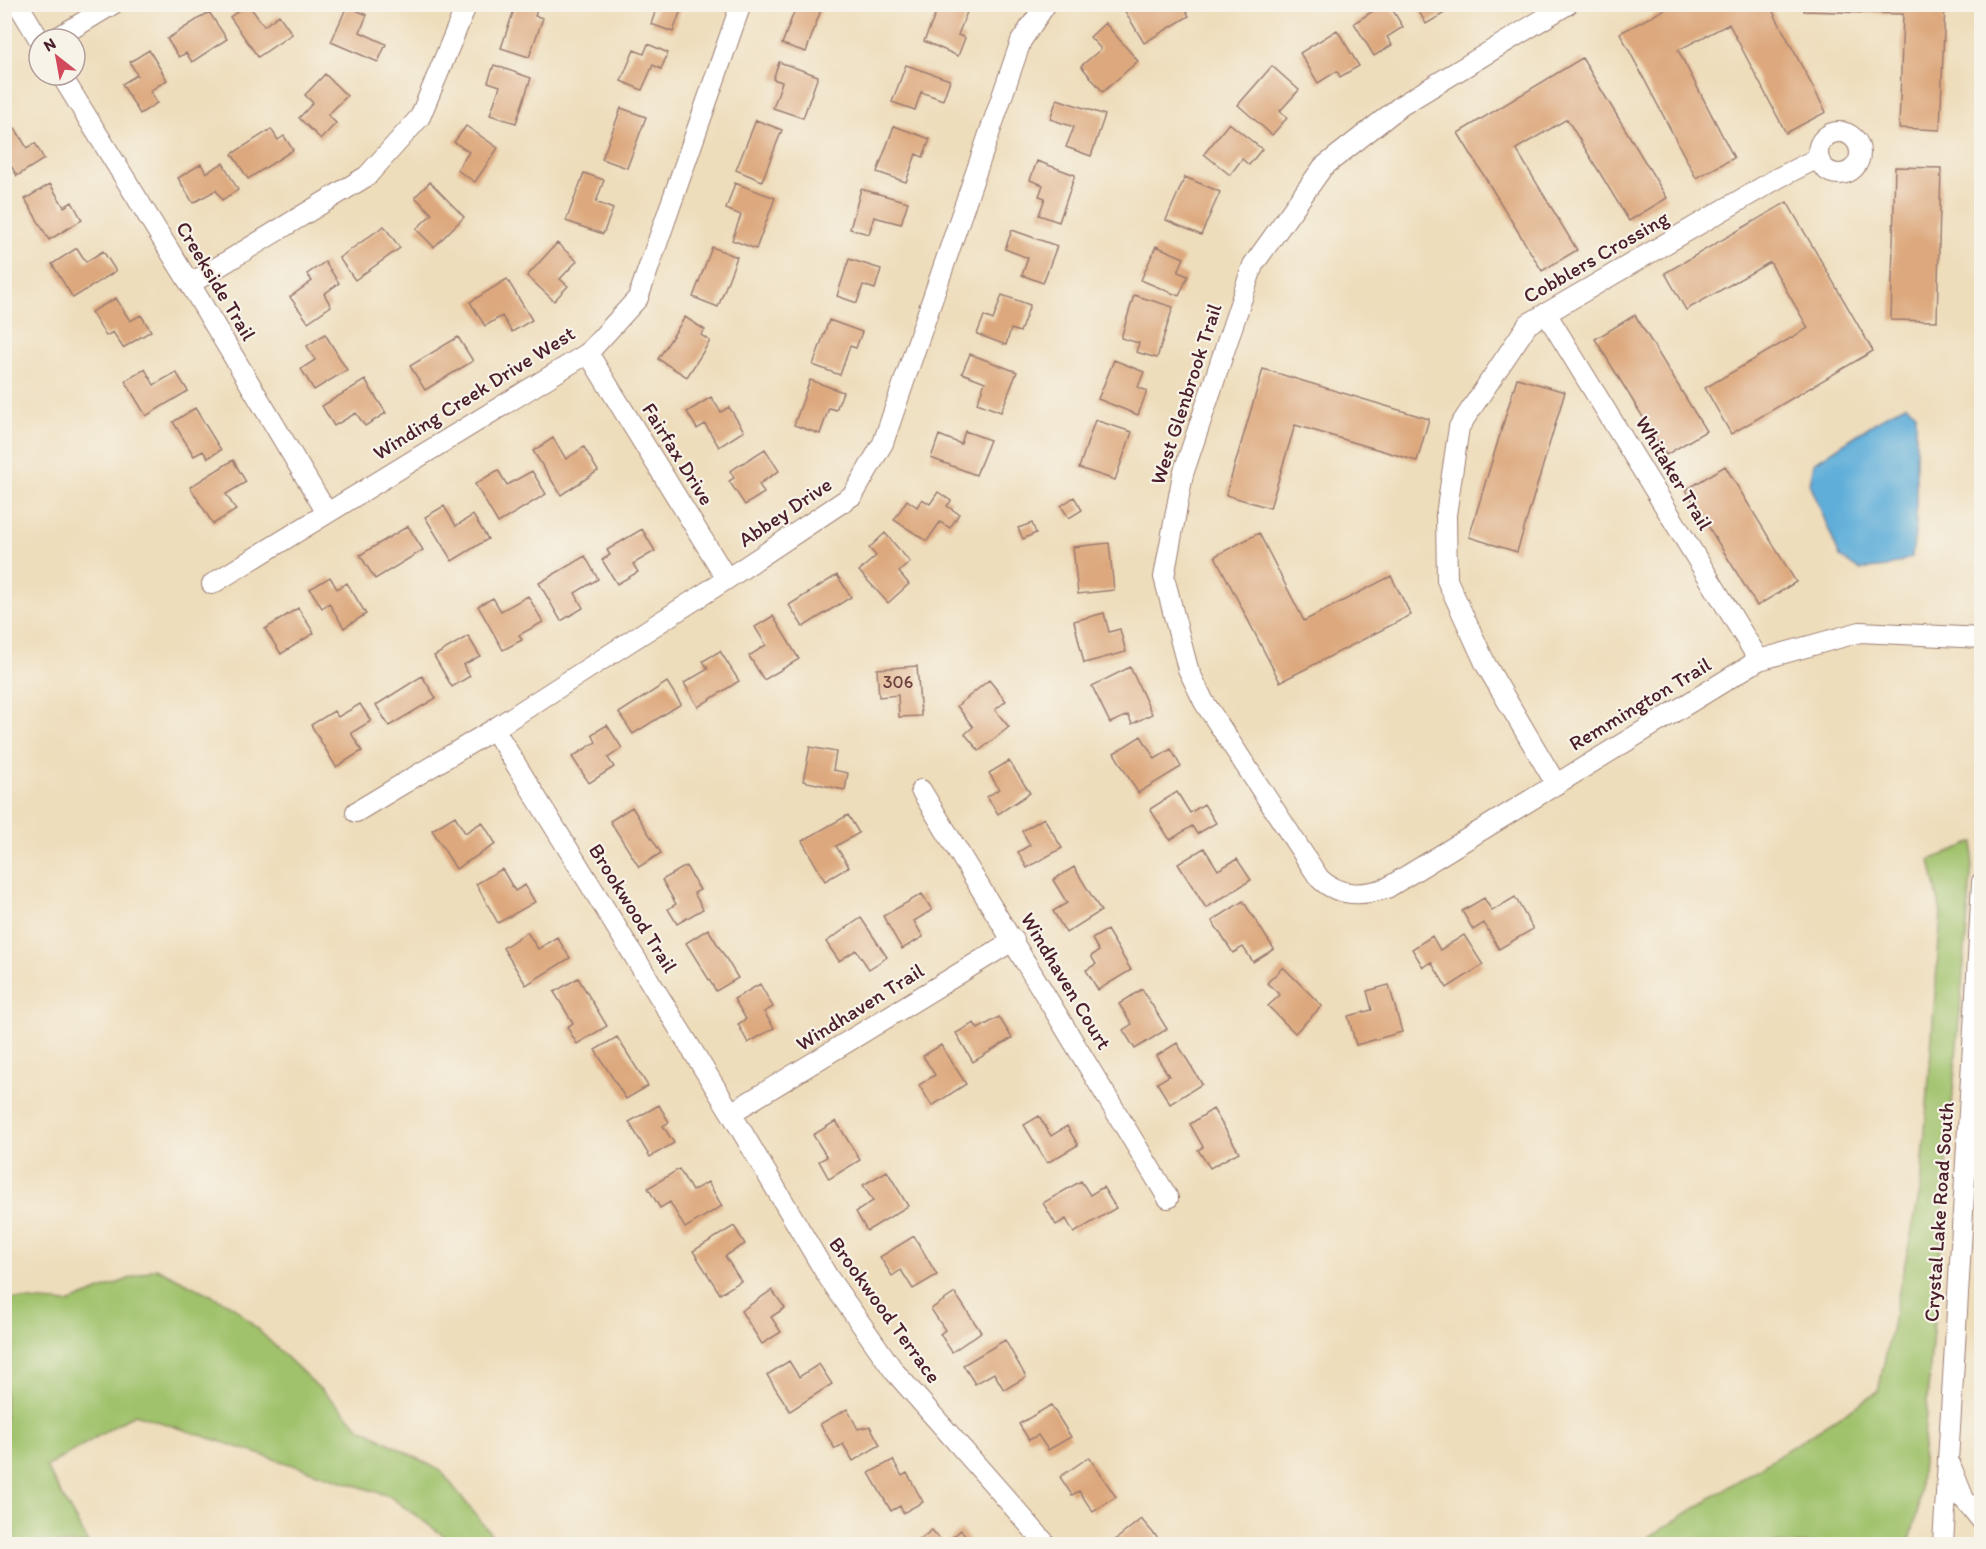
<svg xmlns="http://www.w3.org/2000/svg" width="1986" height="1549" font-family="Itim,sans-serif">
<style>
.green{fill:#a0c26c;stroke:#75704c;stroke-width:1.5}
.water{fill:#5eaed9;stroke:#546682;stroke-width:1.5}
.building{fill:#dda87d}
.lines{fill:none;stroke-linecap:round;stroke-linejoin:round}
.minor-casing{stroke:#9c7e73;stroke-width:22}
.minor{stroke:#fff;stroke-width:20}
.labels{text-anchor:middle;stroke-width:4.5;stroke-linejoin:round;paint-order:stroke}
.number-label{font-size:18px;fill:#6f4140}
.street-label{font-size:21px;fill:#4a1f2b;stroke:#f7f3e8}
</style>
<rect width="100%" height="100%" fill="#f7f3e8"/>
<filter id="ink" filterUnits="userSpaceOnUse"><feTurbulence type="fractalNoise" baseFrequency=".0167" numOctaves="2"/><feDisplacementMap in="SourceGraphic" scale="12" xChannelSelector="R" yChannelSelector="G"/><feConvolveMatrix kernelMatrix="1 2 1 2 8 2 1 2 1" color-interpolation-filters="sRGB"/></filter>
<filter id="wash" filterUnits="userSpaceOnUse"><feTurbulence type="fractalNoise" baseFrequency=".008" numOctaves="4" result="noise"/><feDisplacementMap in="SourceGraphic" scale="24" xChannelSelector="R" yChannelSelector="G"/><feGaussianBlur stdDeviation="1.35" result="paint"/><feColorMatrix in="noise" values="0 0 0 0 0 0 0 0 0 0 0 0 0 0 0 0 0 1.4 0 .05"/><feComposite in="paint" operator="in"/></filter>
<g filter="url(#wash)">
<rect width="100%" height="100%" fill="#edb"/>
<!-- green -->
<path class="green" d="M1974,842L1918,1509L1910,1541L1906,1544H1638L1878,1392L1921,1187L1941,913L1930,860Z
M156,1268L233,1306L361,1428L441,1471L499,1544H455L389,1496L135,1414L46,1467L89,1544H5V1298L68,1303Z"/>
<!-- water -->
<path class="water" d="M1906,405L1916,413V525L1912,557L1887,567L1859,570L1840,557L1810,484L1814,463L1891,412Z"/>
<g id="blocks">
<!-- building -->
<path class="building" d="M248,4L264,26L279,15L292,34L258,57L230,17Z
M516,4H529L538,7L535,16L543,18L529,57L501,48Z
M658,4H683L673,32L651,24Z
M797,4H823L806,52L782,44Z
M940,4H949L967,12L958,35L965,38L958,56L924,41Z
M1129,4H1150L1153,9L1160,5H1182L1189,16L1144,43L1123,8Z
M1384,4H1389L1403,27L1387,37L1392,45L1374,56L1354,23Z
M1415,4H1450L1453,8L1426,24Z
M1675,4H1769L1826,112L1786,133L1729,24L1678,50L1734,158L1696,178L1620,33Z
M1804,4H1945L1940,130L1899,128L1903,14L1804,11Z
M347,6L367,15L360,32L386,44L378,62L331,42Z
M209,12L227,39L192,62L186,53L179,57L167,39Z
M1105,23L1138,61L1103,92L1081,66L1101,49L1090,37Z
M1337,30L1359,66L1340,77L1337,71L1318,83L1300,53Z
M648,44L668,53L661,69L653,65L642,90L621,81L634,50L644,54Z
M149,50L167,80L150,91L157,103L140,114L122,84L137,75L130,62Z
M1582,58L1667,198L1629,221L1567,119L1516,149L1577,250L1542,271L1458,133Z
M779,62L818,76L803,118L773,108L782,82L773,79Z
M494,65L531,78L516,123L490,115L500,86L488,82Z
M906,65L950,80L943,100L921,92L915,110L892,102Z
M1272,66L1299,90L1280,111L1287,118L1272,135L1238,105Z
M325,74L347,96L328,115L336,123L321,139L299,118L313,103L305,95Z
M1057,99L1105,115L1091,156L1066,147L1074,127L1050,119Z
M621,108L646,117L627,168L602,159Z
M756,120L782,130L762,181L736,170Z
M1229,123L1262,149L1249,165L1242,159L1230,175L1204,154Z
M466,126L498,148L475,182L457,170L469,152L454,142Z
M894,126L930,139L923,157L916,154L906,182L877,172Z
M15,128L27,148L35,143L44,159L17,176L4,154V134Z
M271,129L278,140L284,136L293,150L248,179L232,154Z
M1037,161L1075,175L1059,222L1039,215L1045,198L1039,196L1043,185L1030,180Z
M223,163L238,190L222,200L216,190L193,203L178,178L201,164L206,173Z
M1895,167L1941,168L1937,321L1891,320Z
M584,173L604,180L596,202L613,209L603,234L566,221Z
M1185,177L1220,192L1201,235L1166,220Z
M430,182L464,217L434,247L416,229L432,214L415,197Z
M735,183L775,198L756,249L732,240L741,215L726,209Z
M50,184L64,207L72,202L82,220L49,240L25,199Z
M861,189L908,202L901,224L874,217L869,234L850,229Z
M1787,202L1873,351L1731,434L1705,388L1808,328L1770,262L1686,310L1665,273Z
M384,226L400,248L355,280L339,258Z
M1012,230L1057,246L1043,283L1022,275L1028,258L1005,249Z
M557,243L577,261L560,279L568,286L554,301L527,276Z
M1156,246L1184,258L1178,272L1188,276L1179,296L1141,280Z
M712,247L737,257L718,307L693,297Z
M77,248L86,262L103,251L116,271L73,298L52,264Z
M849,259L881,269L875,289L863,285L857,303L837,296Z
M325,262L339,283L324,294L331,306L308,322L290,297L312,281L307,274Z
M507,279L532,320L512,332L502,316L485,326L470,302Z
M1002,295L1030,305L1020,332L1011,329L1006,345L977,334L984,316L993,320Z
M1134,295L1173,307L1157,358L1136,352L1139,343L1121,338Z
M116,298L130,321L141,315L151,331L123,348L113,332L106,336L91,312Z
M1635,315L1706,431L1666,455L1595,339Z
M685,317L705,330L701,335L710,341L687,377L658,359Z
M829,320L862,332L856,348L850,346L840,375L813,365Z
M325,334L347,370L314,390L301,369L315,360L307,346Z
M458,337L473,361L425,390L410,366Z
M970,354L1017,372L1001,412L977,403L985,382L962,373Z
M1114,360L1144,372L1138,387L1147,391L1138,415L1098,399Z
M145,369L154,385L176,372L188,391L146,416L125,381Z
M1263,369L1429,419L1417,461L1295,425L1270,508L1226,495Z
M1517,378L1565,392L1517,552L1469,537Z
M365,380L386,413L365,426L356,413L334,426L322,406Z
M810,380L843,392L836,410L829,408L820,434L794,425Z
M711,397L721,412L729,407L744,431L719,447L705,424L697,429L687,412Z
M195,408L221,450L208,458L203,451L194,456L173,422Z
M1095,420L1132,432L1115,480L1079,468Z
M965,431L990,440L976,475L931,458L939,435L961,444Z
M553,438L566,459L584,447L598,471L561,495L533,451Z
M765,449L779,471L759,484L764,493L745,505L729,481L734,478L730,471Z
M233,460L246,482L226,494L236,510L213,524L190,487Z
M1725,466L1796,582L1757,606L1686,490Z
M498,470L507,485L532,471L546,494L498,523L475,484Z
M938,492L951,501L947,506L959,514L950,528L940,522L927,541L894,520L907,500L917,507L922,499L930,504Z
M1074,497L1082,510L1069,518L1061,506Z
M444,506L456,526L473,515L488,539L452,561L425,517Z
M1032,523L1036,533L1023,539L1018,528Z
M408,526L423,550L375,579L360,555Z
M642,529L655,551L633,564L638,572L617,584L602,560L610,555L607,550Z
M885,533L910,562L899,572L909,584L888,603L859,571L876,556L869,548Z
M1259,533L1304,621L1391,576L1411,615L1280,682L1215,556Z
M1109,543L1114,590L1078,594L1073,547Z
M585,556L598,579L575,593L583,608L561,621L539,583Z
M837,575L851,597L803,627L789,605Z
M330,577L337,589L347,583L366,614L344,628L329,603L322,608L310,589Z
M528,596L543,622L519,635L522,640L503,650L478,606L493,598L501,611Z
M298,608L314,633L281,654L265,629Z
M1104,613L1109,632L1120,629L1126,652L1084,663L1074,621Z
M773,616L799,659L764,680L749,656L766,645L755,627Z
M468,636L480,656L463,665L470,676L452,687L434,656Z
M720,651L739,681L698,707L684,683L708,669L703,661Z
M917,666L921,716L899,717L898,695L879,697L877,669Z
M1130,667L1152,714L1132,724L1128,715L1110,723L1092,686Z
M422,676L436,698L389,726L376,705Z
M989,680L1006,701L995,710L1009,727L979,751L965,734L973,727L957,706Z
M667,682L681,704L633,734L619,713Z
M360,704L371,721L351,733L362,751L336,767L311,725L334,711L338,717Z
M607,725L622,748L608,758L614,767L589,783L572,757L596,742L592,734Z
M1141,736L1155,759L1171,749L1181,767L1138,793L1114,753Z
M810,747L836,752L833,770L848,773L845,790L803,781Z
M1009,761L1030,793L998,814L987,797L999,789L989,773Z
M1177,792L1190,813L1204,804L1216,823L1197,834L1192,826L1170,840L1150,809Z
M632,807L661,853L639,867L610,821Z
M848,815L859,833L836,846L849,867L825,881L802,841Z
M455,816L465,833L482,822L496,844L456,869L432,830Z
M1044,818L1062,848L1027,868L1018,852L1030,845L1022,831Z
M1204,848L1218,870L1237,859L1251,880L1206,908L1178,864Z
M686,866L700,890L694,893L703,909L677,924L668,909L676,904L662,880Z
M1074,867L1101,911L1066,933L1053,911L1067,903L1053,880Z
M502,869L515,891L525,885L535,902L498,923L476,884Z
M922,894L932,910L914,921L923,937L902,949L883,916Z
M1515,897L1533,929L1499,949L1484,923L1473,930L1462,911L1484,898L1492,911Z
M1243,901L1274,949L1253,962L1243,947L1233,953L1212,921Z
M861,918L887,957L869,969L856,950L839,961L826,942Z
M708,929L738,978L716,991L686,943Z
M1107,930L1131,970L1098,990L1086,970L1096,964L1091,956L1099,951L1092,939Z
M527,932L538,949L557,937L570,958L526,985L503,948Z
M1464,935L1483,965L1447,988L1431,962L1423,967L1412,949L1432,936L1440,950Z
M1283,967L1322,1006L1295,1033L1268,1006L1280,995L1267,983Z
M578,978L607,1026L577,1044L567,1027L573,1023L554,992Z
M760,984L773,1007L764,1012L774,1028L748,1043L738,1024L746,1019L734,999Z
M1389,985L1402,1032L1356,1045L1348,1016L1372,1010L1367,991Z
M1142,989L1167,1029L1135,1049L1123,1030L1132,1024L1119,1004Z
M999,1017L1012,1038L973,1062L956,1033L974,1023L978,1029Z
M617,1037L648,1086L626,1099L595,1050Z
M1177,1043L1202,1084L1170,1104L1157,1083L1169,1076L1156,1056Z
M941,1045L966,1084L932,1106L919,1085L935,1075L923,1056Z
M659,1105L669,1122L663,1126L674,1143L650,1157L629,1122Z
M1213,1109L1239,1152L1210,1168L1198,1150L1203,1147L1190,1124Z
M1039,1116L1051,1136L1067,1126L1078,1145L1047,1163L1024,1125Z
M836,1121L860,1160L829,1179L819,1161L827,1157L813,1135Z
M679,1169L692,1191L708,1182L722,1206L685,1228L670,1202L660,1208L648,1188Z
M887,1171L908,1206L867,1231L856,1212L873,1201L863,1185Z
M1081,1181L1090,1195L1103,1187L1116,1208L1074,1233L1066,1219L1056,1225L1043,1203Z
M734,1226L745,1244L725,1256L741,1281L720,1294L693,1251Z
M914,1236L937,1275L913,1289L901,1270L892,1276L880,1257Z
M772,1290L785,1308L771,1317L781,1332L762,1344L741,1311Z
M955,1293L981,1332L952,1352L940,1334L945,1330L931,1309Z
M1005,1340L1026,1377L1004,1390L994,1373L975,1384L963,1365Z
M789,1361L799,1377L819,1364L832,1384L790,1411L767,1375Z
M1051,1405L1071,1437L1048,1450L1038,1435L1029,1440L1019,1424Z
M847,1409L858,1429L870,1426L880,1445L853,1461L843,1444L835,1449L820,1424Z
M1089,1457L1116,1497L1093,1512L1079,1491L1072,1495L1060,1477Z
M893,1460L902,1476L907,1473L923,1502L903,1513L900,1506L891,1511L869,1473Z
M1141,1519L1163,1544H1117L1114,1541Z
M932,1530L944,1544L961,1530L973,1544H914Z"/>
</g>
</g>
<g filter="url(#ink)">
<use href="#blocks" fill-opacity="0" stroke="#9c7e73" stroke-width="1.5"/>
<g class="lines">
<defs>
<path id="minor" d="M18,4L39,39
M1568,4L1402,105L1323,167L1253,265L1183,474L1164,577L1188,669L1204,702L1319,878C1338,897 1362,896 1387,888L1759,660L1860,632L1982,638
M55,39L113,4
M61,75L190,284L327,513
M1818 153a21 21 0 1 1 42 0a21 21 0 1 1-42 0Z
M190,284L367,176L420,117L467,4
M1546,313L1759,660
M588,353L727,579
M212,584L588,353L638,298L741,4
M494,729L731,1113L828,1277L894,1371L1046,1544
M1556,784L1486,665L1447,580L1446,515L1459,427L1528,324L1778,178L1818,158
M921,790L1168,1198
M356,812L494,729L727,579L853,495L883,443L1021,41L1046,4
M731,1113L1014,940
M1950,1464L1964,1499L1982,1521
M1943,1544C1955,1324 1971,1103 1982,882"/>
</defs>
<!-- minor casing -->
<use href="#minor" class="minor-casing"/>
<!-- minor -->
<use href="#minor" class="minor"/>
</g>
</g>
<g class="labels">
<!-- number labels -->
<g class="number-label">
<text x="898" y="688">306</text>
</g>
<!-- street labels -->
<g class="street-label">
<text transform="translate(1596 257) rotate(-30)" y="7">Cobblers Crossing</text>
<text transform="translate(216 281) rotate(59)" y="7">Creekside Trail</text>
<text transform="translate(474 393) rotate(-32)" y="7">Winding Creek Drive West</text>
<text transform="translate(1186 394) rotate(-72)" y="7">West Glenbrook Trail</text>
<text transform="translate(678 454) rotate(58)" y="7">Fairfax Drive</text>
<text transform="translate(1674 473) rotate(59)" y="7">Whitaker Trail</text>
<text transform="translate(785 512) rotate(-34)" y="7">Abbey Drive</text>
<text transform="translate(1640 704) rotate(-31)" y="7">Remmington Trail</text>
<text transform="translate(633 908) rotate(58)" y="7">Brookwood Trail</text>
<text transform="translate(1066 981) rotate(59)" y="7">Windhaven Court</text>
<text transform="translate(860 1007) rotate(-32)" y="7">Windhaven Trail</text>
<text transform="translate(1939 1212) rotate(-86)" y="7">Crystal Lake Road South</text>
<text transform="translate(885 1310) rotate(54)" y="7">Brookwood Terrace</text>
</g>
</g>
<!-- margin -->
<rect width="1986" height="1549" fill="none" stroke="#f7f3e8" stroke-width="24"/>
<!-- north arrow -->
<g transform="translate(57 57) rotate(329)"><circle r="28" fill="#f7f3e8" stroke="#b29e9c" stroke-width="1.5"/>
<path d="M0-4.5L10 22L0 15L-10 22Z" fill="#d1495b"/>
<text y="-9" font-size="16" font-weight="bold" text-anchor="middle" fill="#4a1f2b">N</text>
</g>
</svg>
